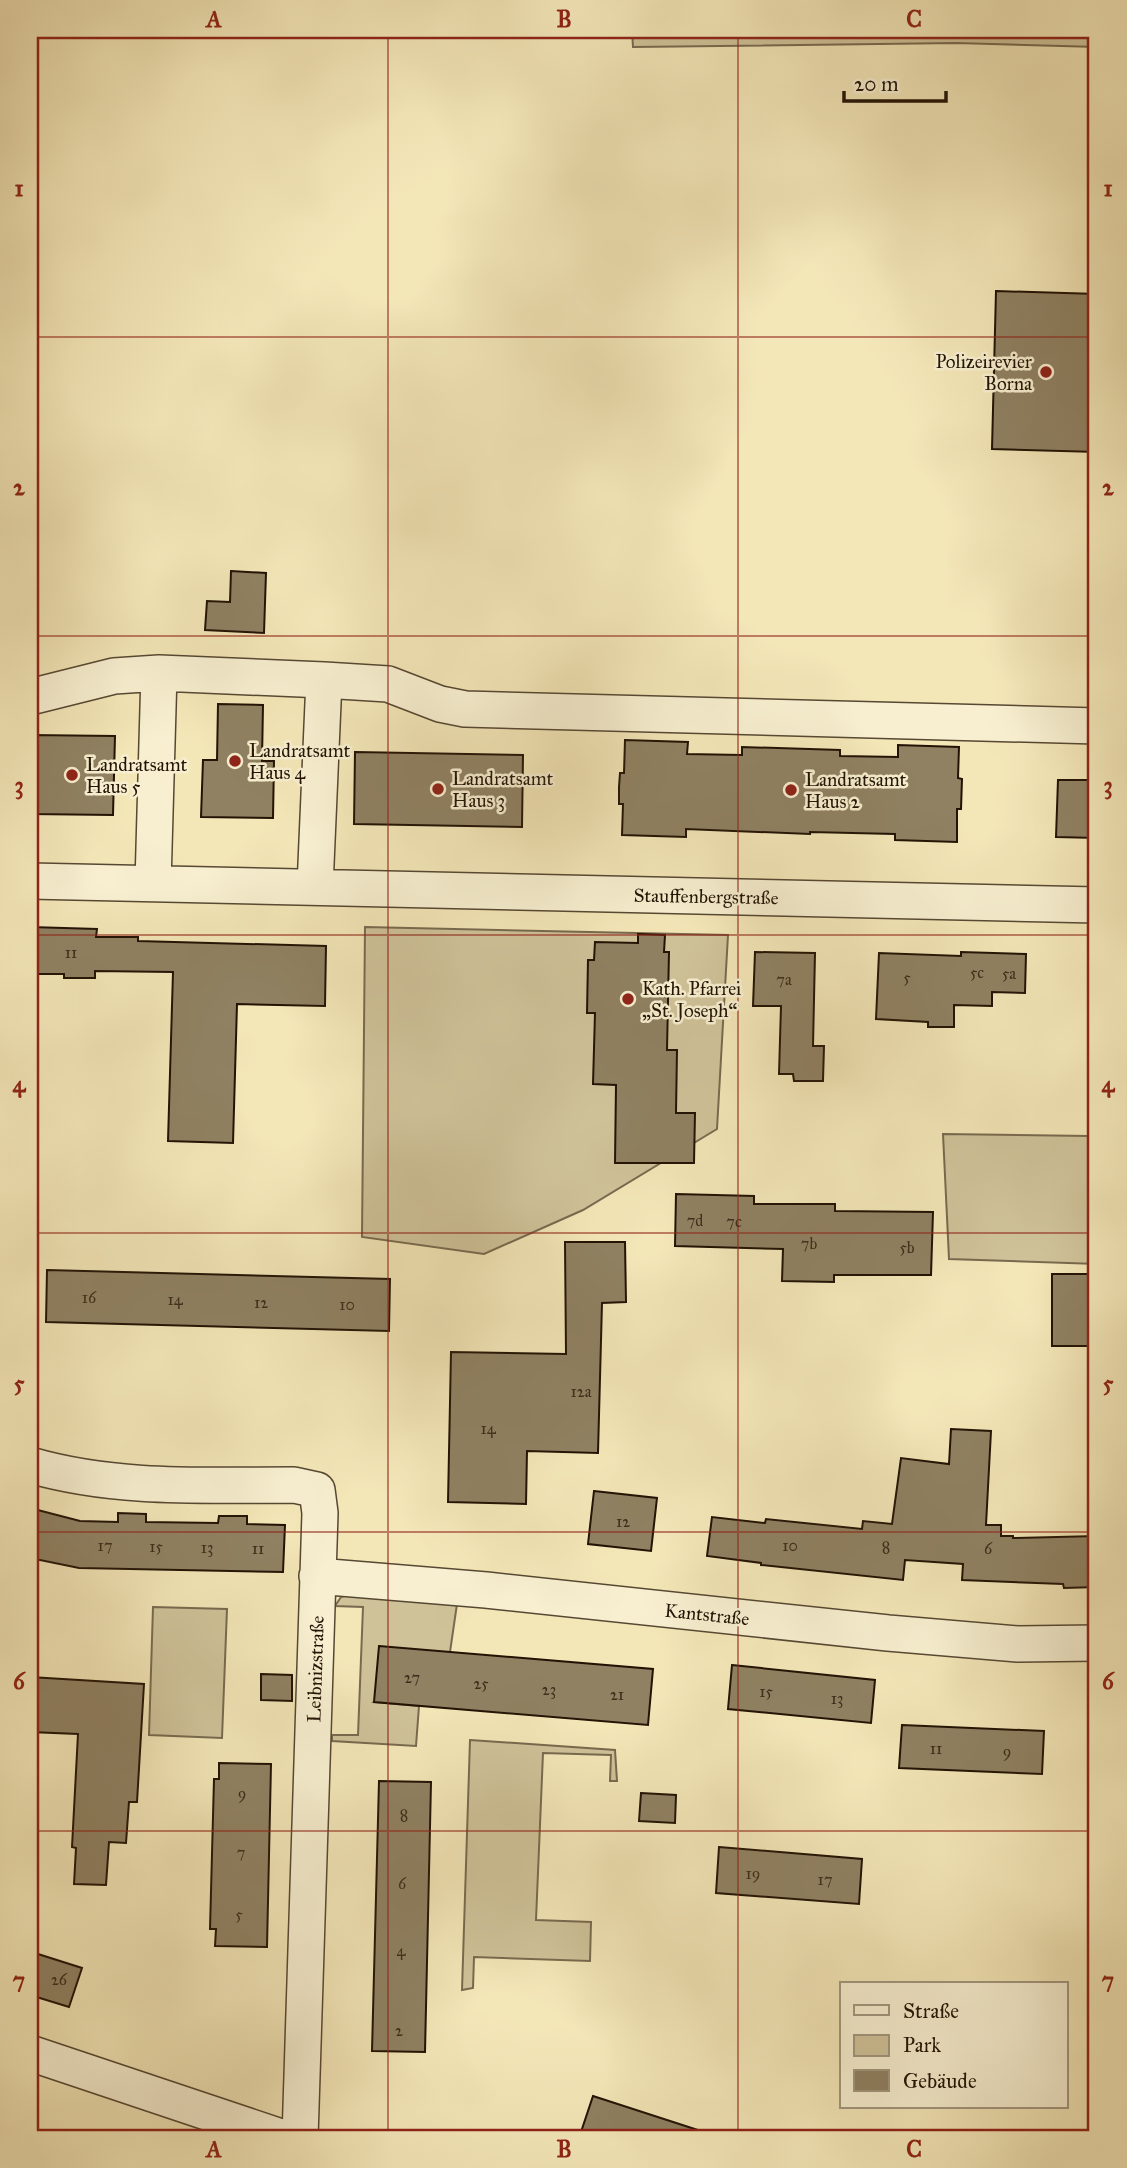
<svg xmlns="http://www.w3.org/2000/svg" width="1127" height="2168" font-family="'IM FELL Great Primer',serif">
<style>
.green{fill:#cfc299;stroke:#786a4f;stroke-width:2}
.building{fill:#8f8162;stroke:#221305;stroke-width:2}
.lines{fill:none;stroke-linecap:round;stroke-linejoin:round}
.minor-casing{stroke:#564832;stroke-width:38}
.minor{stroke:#f7efd0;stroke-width:35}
.grid{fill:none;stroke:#8f2418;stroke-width:2;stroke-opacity:0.55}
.poi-dot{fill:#8f2418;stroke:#f7efd0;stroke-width:2.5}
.labels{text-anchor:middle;stroke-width:5;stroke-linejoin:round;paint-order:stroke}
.number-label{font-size:16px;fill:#3d2e1c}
.poi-label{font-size:19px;fill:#221305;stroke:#f7efd0;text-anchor:start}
.street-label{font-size:19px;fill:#221305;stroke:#f7efd0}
.neatline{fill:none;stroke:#8f2418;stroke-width:2.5}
.grid-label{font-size:23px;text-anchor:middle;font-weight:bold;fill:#8f2418}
</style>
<rect width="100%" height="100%" fill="#f3e6b7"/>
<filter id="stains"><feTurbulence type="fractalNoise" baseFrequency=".00286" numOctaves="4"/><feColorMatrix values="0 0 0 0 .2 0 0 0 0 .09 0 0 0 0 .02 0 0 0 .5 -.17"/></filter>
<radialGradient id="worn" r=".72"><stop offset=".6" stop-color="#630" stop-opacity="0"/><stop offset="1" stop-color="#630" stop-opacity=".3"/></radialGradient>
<!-- green -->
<path class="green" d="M632,30H1092L1097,47L956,43L633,47Z
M365,927L728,935L717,1129L583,1210L484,1254L362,1237Z
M943,1134L1089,1136L1097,1174V1264L949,1259Z
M357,1592L457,1604L450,1652L374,1702L419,1706L416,1746L332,1741V1735H358L363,1607L335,1606L341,1597Z
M153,1607L227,1609L222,1738L149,1735Z
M470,1740L615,1750L617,1781H610L611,1755L543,1753L536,1920L591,1922L590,1961L474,1957L473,1988L462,1990Z"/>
<!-- building -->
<path class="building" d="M996,291L1097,294V452L992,449Z
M231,571L266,573L264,633L205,630L207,601L230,602Z
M218,704L263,705L262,761H274L273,818L201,817L203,760H217Z
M30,735L115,736L113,815L30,814Z
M625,740L688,742L687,754L742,755V747L840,750V756L898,757V745L959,747L958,778L962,779L961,809H957V842L895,840V834L810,832V834L686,829V837L622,835L623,804H619V787L620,773H624Z
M355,752L523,755L522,827L354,824Z
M1058,780H1097V838L1056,837Z
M30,927L97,929L96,937H138V941L326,946L325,1006L237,1004L233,1143L168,1141L173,972L95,971V978H64V974H30Z
M638,934L665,935L664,952H669L667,1050H677L676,1113H695L694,1163H615L616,1085L593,1084L595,1013H587L588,960H594L595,942L638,943Z
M755,952L815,953L813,1046H824L823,1081H794L793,1074H779L781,1006H753Z
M961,952L1026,954L1025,993L992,992V1006L954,1005V1027H928V1022L876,1019L879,953L961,956Z
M676,1194L754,1196V1204H835V1211L933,1212L931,1275H834V1282L782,1281L783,1249L675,1246Z
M565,1242H625L626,1302L602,1303L598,1453L527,1451L526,1504L448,1502L451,1352L566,1354Z
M47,1270L390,1279L389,1331L46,1322Z
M1052,1274H1097V1346H1052Z
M951,1429L991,1431L986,1525H1001V1536H1013V1538L1097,1536V1587L1064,1588L1063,1584L962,1580L963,1564L905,1560L903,1580L761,1565V1563L707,1556L712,1517L765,1523L766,1519L862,1529L863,1521L892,1524L901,1458L949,1464Z
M594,1491L657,1498L651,1551L588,1544Z
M30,1508L80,1521L118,1522V1513L146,1514V1522L218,1523L219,1516H247V1524L285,1525L283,1572L79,1568L30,1558Z
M379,1646L653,1669L648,1725L374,1702Z
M732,1665L875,1680L871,1723L728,1709Z
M261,1674L292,1675V1701L261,1700Z
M30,1677L144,1684L137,1802H129L126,1843L109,1842L106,1885L74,1884L76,1848L72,1847L78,1734L30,1732Z
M902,1725L1044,1731L1042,1774L899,1768Z
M219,1763L271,1764L267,1947L215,1946L216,1929H210L214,1779H219Z
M379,1781L431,1782L425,2052L372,2051Z
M641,1793L676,1795L675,1823L639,1821Z
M719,1847L862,1859L859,1904L716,1893Z
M38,1954L82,1968L69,2007L30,1995V1982Z
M593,2096L707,2133L706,2138H579Z"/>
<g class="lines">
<defs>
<path id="minor" d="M30,697L114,676L159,673
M30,881L1097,905
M153,883L159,673L324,680
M315,887L324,680L388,684L440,704L465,709L1097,726
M30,1465C116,1490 205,1485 294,1485L317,1490L320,1513L300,2138
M317,1576L486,1590L888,1633L1018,1644L1097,1643
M30,2053L284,2138"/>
</defs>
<!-- minor casing -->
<use href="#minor" class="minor-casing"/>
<!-- minor -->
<use href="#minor" class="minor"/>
</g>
<!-- grid -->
<path class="grid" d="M388,30V2138M738,30V2138M30,337H1097M30,636H1097M30,935H1097M30,1233H1097M30,1532H1097M30,1831H1097"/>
<!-- markers -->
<g class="poi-dot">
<circle cx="1046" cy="372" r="7"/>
<circle cx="235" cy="761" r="7"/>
<circle cx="72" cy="775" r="7"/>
<circle cx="438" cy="789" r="7"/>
<circle cx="791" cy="790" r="7"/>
<circle cx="628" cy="999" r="7"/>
</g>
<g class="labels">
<!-- number labels -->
<g class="number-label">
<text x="71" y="958">11</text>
<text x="977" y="978">5c</text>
<text x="1009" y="979">5a</text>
<text x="907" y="983">5</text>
<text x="784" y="985">7a</text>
<text x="695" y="1226">7d</text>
<text x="734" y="1227">7c</text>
<text x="809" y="1249">7b</text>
<text x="907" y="1253">5b</text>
<text x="89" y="1303">16</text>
<text x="175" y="1305">14</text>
<text x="261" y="1308">12</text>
<text x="347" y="1310">10</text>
<text x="581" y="1397">12a</text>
<text x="488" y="1434">14</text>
<text x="623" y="1527">12</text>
<text x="105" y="1551">17</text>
<text x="790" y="1551">10</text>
<text x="156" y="1552">15</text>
<text x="207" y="1553">13</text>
<text x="886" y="1553">8</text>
<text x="258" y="1554">11</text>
<text x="988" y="1554">6</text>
<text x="412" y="1683">27</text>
<text x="481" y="1689">25</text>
<text x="549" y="1695">23</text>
<text x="766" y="1697">15</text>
<text x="617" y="1700">21</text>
<text x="837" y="1704">13</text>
<text x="936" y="1754">11</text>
<text x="1007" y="1757">9</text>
<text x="242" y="1799">9</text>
<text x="404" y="1821">8</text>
<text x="241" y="1858">7</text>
<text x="753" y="1879">19</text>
<text x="825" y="1885">17</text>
<text x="402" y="1889">6</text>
<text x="239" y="1920">5</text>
<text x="401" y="1956">4</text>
<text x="59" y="1985">26</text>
<text x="399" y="2036">2</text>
</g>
<!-- poi labels -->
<g class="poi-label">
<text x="1032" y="368" text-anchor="end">Polizeirevier<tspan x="1032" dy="22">Borna</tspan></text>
<text x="249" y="757">Landratsamt<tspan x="249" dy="22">Haus 4</tspan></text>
<text x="86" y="771">Landratsamt<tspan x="86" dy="22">Haus 5</tspan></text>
<text x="452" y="785">Landratsamt<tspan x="452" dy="22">Haus 3</tspan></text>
<text x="805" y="786">Landratsamt<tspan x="805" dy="22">Haus 2</tspan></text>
<text x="642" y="995">Kath. Pfarrei<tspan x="642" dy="22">„St. Joseph“</tspan></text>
</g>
<!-- street labels -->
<g class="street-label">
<text transform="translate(706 896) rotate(1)" y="7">Stauffenbergstraße</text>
<text transform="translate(707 1614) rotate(6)" y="7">Kantstraße</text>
<text transform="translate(315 1669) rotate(-88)" y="7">Leibnizstraße</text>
</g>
</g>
<!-- margin -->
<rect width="1127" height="2168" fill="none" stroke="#f3e6b7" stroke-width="77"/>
<!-- legend -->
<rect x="840" y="1982" width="228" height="126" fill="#f7efd0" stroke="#a2977f" stroke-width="2"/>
<rect x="854" y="2005" width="35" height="10" fill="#f7efd0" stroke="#a2977f" stroke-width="2"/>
<text x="903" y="2018" font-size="21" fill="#221305">Straße</text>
<rect x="854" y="2035" width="35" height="21" fill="#cfc299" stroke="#a2977f" stroke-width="2"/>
<text x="903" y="2052" font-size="21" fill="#221305">Park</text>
<rect x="854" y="2070" width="35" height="21" fill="#8f8162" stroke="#a2977f" stroke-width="2"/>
<text x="903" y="2088" font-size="21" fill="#221305">Gebäude</text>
<!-- scale -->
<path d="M844 91v10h102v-10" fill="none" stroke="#221305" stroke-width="3.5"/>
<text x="854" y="91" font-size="21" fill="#221305" stroke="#f7efd0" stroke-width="5" paint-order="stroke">20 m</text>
<rect x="38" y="38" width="1050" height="2092" class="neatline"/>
<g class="grid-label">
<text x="214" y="27">A</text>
<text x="564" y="27">B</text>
<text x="914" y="27">C</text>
<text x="19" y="196">1</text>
<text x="1108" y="196">1</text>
<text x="19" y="495">2</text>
<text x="1108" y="495">2</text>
<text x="19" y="793">3</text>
<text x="1108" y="793">3</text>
<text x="19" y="1092">4</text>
<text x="1108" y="1092">4</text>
<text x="19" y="1391">5</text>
<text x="1108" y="1391">5</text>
<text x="19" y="1689">6</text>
<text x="1108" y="1689">6</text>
<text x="19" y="1988">7</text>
<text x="1108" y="1988">7</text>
<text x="214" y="2157">A</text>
<text x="564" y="2157">B</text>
<text x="914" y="2157">C</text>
</g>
<rect width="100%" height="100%" filter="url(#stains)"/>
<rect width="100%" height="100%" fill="url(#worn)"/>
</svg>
